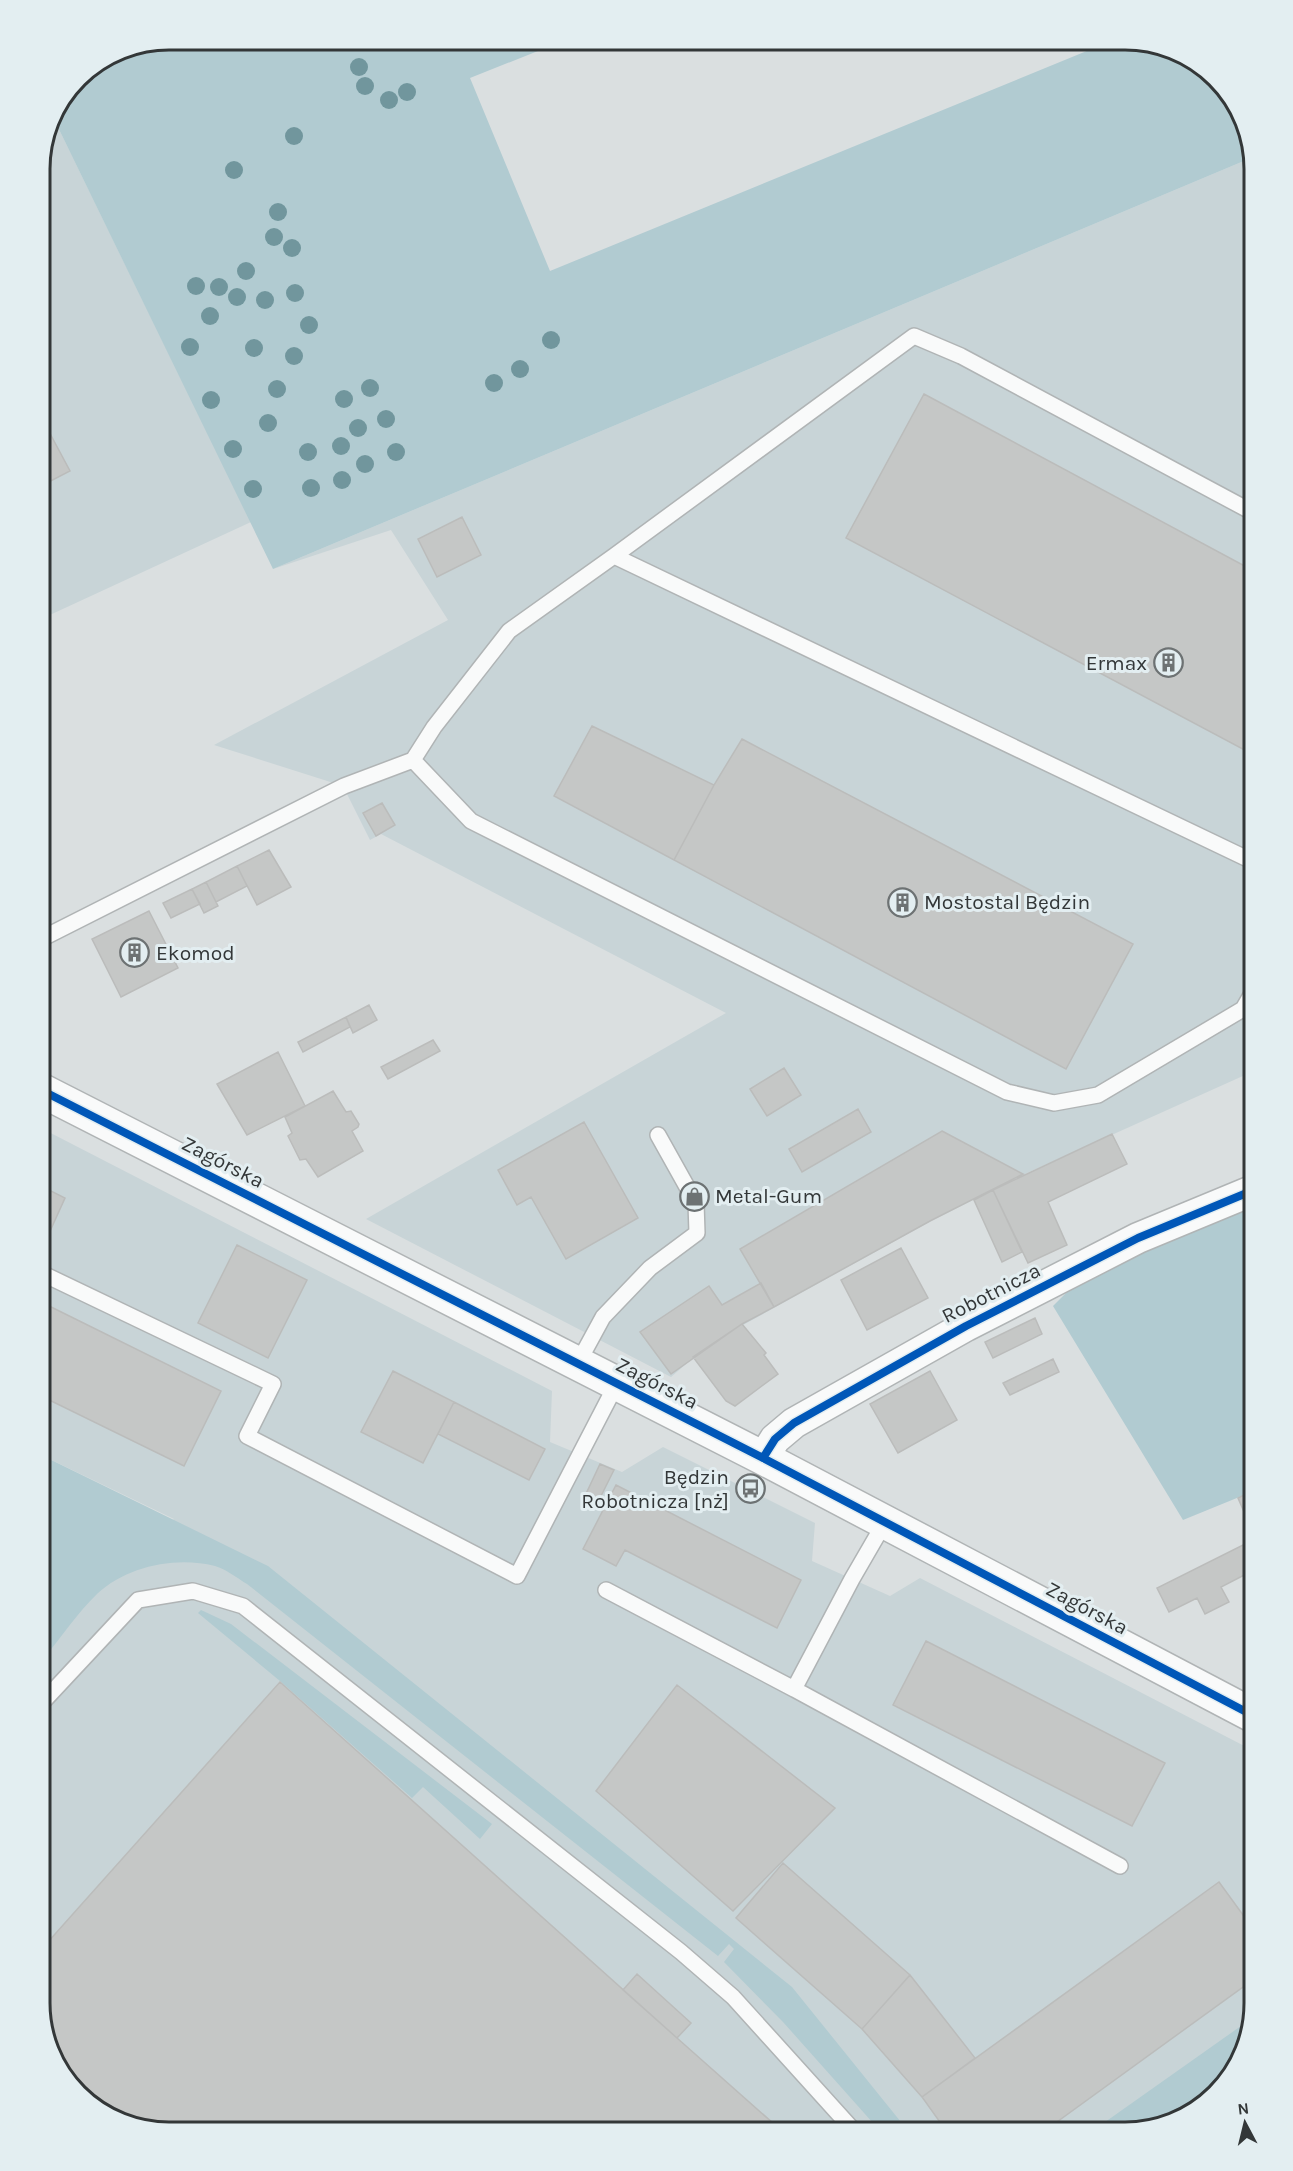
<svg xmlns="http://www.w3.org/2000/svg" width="1293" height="2171" font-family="Karla,sans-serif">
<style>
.built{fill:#c8d4d7}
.green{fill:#b1cbd1}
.building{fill:#c5c7c6;stroke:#bbbcbb;stroke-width:1.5}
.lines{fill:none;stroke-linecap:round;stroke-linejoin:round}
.service-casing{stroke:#b0b4b5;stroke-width:18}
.minor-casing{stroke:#b0b4b5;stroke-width:33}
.tertiary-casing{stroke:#b0b4b5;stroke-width:36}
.service{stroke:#f9fafa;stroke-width:15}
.minor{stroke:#f9fafa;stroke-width:30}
.tertiary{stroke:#f9fafa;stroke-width:33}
.cycleway-casing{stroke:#e3eef1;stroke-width:11}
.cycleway{stroke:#0057b8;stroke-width:8}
.tree{fill:#71969d}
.labels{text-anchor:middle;stroke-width:6;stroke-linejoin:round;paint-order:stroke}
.poi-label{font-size:21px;fill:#333738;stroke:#e3eef1;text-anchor:start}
.street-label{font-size:21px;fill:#333738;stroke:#e3eef1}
.rim{fill:none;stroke:#333738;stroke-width:3}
</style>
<rect width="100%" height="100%" fill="#dadfe0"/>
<!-- built -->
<path class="built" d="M52,115L251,522L39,620V161L49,119Z
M1251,158L1254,169V1071L1027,1173L933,1220L743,1325L693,1358L671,1377L366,1219L726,1013L381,834L370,840L343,786L214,745L448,620L391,530L273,569Z
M39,1127L552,1391L550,1442L622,1472L663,1447L815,1523L812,1561L890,1596L920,1578L1254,1751V2002L1232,2074L1181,2119L1124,2132H161L52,2059L39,2002V1610L174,1519L39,1454Z"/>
<!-- green -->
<path class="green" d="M169,39H568L470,78L550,271L1116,39H1133L1197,61L1241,112L1251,158L273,569L52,115L77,77L119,49Z
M1254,1199V1491L1183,1520L1053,1306L1077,1282Z
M39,1454L268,1566L792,1987L909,2132H881L783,2022L724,1962L734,1949L729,1944L718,1956L247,1584C237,1578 226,1569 215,1566C176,1556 127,1566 97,1594C77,1613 61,1638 43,1659L39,1655Z
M201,1610L231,1624L492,1824L480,1839L423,1787L412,1798L280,1681L198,1613Z
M1248,2021L1232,2074L1181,2119L1124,2132H1091Z"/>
<!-- building -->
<path class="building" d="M924,394L1254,571V755L846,538Z
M39,413L70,471L39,487Z
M462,517L481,555L437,577L418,539Z
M592,726L714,785L674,860L554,796Z
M742,739L1133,944L1066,1069L674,860L714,785Z
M382,803L395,825L376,836L363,813Z
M269,850L291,887L257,905L237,866Z
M237,866L247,886L216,902L206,882Z
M206,882L218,906L204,913L192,889Z
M192,889L200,904L171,918L163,903Z
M149,911L178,968L121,997L92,939Z
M369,1005L377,1020L353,1033L346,1017Z
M346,1017L350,1027L303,1052L298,1042Z
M433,1040L440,1051L388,1079L381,1067Z
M278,1052L305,1106L247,1135L217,1084Z
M784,1068L801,1095L767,1116L750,1089Z
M333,1091L346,1112L351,1111L359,1124L358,1127L352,1131L363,1151L318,1177L306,1159L300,1160L288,1136L292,1133L285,1117Z
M858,1109L871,1132L802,1172L789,1149Z
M584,1122L638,1218L566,1259L531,1197L517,1205L498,1170Z
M942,1131L1023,1174L930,1221L774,1307L740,1249Z
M1112,1134L1127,1164L1048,1202L1067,1245L1028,1263L993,1190Z
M39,1185L65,1198L46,1240L39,1237Z
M993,1190L1022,1252L1002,1262L974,1200Z
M237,1245L307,1280L268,1358L198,1323Z
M901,1248L928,1298L867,1330L841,1280Z
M761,1283L774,1307L742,1324L671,1374L640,1332L709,1286L722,1305Z
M39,1301L221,1391L184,1466L39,1395Z
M1035,1318L1042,1334L993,1358L985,1342Z
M742,1324L766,1353L764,1355L778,1374L735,1406L726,1401L693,1357Z
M1053,1359L1059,1372L1010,1395L1003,1383Z
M393,1371L454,1402L423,1463L361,1432Z
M930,1371L957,1420L898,1453L870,1404Z
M454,1402L545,1449L529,1480L438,1434Z
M600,1464L614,1470L598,1502L585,1496Z
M616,1485L801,1580L777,1628L625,1550L616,1566L583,1549Z
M1254,1490V1510L1245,1514L1238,1498Z
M1245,1544L1254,1562V1570L1221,1587L1229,1602L1205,1614L1197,1598L1169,1612L1157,1588Z
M926,1641L1165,1763L1132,1826L893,1705Z
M280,1682L677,2038L783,2132H161L96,2110L52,2059L39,2002V1952Z
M677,1685L835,1808L733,1911L596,1791Z
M783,1863L910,1975L862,2029L736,1918Z
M1219,1882L1254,1930V1979L1043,2132H947L922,2097Z
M637,1974L691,2023L677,2038L623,1990Z
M910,1975L975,2058L922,2097L862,2029Z"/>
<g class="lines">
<defs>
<path id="service" d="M614,556L1254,862
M413,760L471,821L1007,1092L1054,1103L1098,1095L1243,1009L1254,990
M39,940L344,786L413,760L434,727L509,631L614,556L914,336L961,356L1254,513
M39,1272L273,1384L247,1436L517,1576L617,1383
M578,1363L603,1317L650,1268L697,1233L696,1203L658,1135
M885,1522L852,1579L794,1689L1120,1866
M606,1590L794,1689
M39,1706L138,1600L193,1591L243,1606L681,1952L733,1997L855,2132"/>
<path id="minor" d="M763,1458L775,1439L794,1423L966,1326L1138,1238L1254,1190"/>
<path id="tertiary" d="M39,1089L763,1458L1254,1716"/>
</defs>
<!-- service casing -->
<use href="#service" class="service-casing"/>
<!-- minor casing -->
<use href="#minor" class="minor-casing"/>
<!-- tertiary casing -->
<use href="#tertiary" class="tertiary-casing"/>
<!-- service -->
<use href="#service" class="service"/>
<!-- minor -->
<use href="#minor" class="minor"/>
<!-- tertiary -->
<use href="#tertiary" class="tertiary"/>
<defs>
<path id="cycleway" d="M39,1089L763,1458L1254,1716
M763,1458L775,1439L794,1423L966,1326L1138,1238L1254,1190"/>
</defs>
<!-- cycleway casing -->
<use href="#cycleway" class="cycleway-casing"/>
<!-- cycleway -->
<use href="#cycleway" class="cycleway"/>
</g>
<!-- trees -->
<g class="tree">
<circle cx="359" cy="67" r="9"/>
<circle cx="365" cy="86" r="9"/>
<circle cx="407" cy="92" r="9"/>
<circle cx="389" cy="100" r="9"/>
<circle cx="294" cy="136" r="9"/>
<circle cx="234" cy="170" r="9"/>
<circle cx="278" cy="212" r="9"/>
<circle cx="274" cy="237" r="9"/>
<circle cx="292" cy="248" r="9"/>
<circle cx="246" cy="271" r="9"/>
<circle cx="196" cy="286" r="9"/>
<circle cx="219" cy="287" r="9"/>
<circle cx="295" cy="293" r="9"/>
<circle cx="237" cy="297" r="9"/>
<circle cx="265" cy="300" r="9"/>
<circle cx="210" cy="316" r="9"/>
<circle cx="309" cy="325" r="9"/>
<circle cx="551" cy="340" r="9"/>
<circle cx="190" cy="347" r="9"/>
<circle cx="254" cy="348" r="9"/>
<circle cx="294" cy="356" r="9"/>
<circle cx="520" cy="369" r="9"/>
<circle cx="494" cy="383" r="9"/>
<circle cx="370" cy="388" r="9"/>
<circle cx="277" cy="389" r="9"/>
<circle cx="344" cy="399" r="9"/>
<circle cx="211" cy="400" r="9"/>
<circle cx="386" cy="419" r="9"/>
<circle cx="268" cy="423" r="9"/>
<circle cx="358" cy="428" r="9"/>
<circle cx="341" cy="446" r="9"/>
<circle cx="233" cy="449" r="9"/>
<circle cx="308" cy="452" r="9"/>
<circle cx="396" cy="452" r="9"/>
<circle cx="365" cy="464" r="9"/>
<circle cx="342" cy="480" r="9"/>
<circle cx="311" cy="488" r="9"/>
<circle cx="253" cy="489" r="9"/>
</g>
<!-- icons -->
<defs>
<symbol id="building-ring" viewBox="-11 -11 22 22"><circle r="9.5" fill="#e3eef1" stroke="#6d7273" stroke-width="1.5"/><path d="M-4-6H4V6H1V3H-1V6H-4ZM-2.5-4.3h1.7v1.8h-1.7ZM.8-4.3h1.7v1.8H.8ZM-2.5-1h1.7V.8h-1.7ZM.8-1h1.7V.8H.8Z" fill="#6d7273"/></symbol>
<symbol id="shop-ring" viewBox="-11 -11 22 22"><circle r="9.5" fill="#e3eef1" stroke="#6d7273" stroke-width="1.5"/><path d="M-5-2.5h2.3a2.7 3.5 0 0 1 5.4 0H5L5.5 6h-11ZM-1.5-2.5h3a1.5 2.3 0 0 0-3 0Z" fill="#6d7273"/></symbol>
<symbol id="bus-ring" viewBox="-11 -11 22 22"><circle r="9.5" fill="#e3eef1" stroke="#6d7273" stroke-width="1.5"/><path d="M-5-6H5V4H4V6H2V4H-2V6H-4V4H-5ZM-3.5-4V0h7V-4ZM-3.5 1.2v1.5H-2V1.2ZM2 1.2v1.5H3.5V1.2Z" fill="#6d7273"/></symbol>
</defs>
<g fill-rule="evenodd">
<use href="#building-ring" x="1152" y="646" width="33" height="33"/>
<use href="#building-ring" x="886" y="886" width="33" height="33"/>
<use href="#building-ring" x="118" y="936" width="33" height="33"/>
<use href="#shop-ring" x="678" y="1180" width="33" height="33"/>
<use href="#bus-ring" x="734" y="1472" width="33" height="33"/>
</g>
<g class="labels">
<!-- poi labels -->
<g class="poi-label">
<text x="1147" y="670" text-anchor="end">Ermax</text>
<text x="924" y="909">Mostostal Będzin</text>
<text x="156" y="960">Ekomod</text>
<text x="715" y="1203">Metal-Gum</text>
<text x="729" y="1484" text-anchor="end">Będzin<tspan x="729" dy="24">Robotnicza [nż]</tspan></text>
</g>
<!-- street labels -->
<g class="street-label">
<text transform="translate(223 1162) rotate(27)" y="7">Zagórska</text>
<text transform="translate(991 1293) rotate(-27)" y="7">Robotnicza</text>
<text transform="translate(657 1383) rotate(27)" y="7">Zagórska</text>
<text transform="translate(1087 1608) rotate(28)" y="7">Zagórska</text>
</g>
</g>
<!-- crop -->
<path d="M0 0H1293V2171H0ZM169 50H1125A119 119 0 0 1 1244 169V2003A119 119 0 0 1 1125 2122H169A119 119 0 0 1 50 2003V169A119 119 0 0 1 169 50Z" fill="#e3eef1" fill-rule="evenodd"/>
<path class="rim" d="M169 50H1125A119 119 0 0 1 1244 169V2003A119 119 0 0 1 1125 2122H169A119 119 0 0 1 50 2003V169A119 119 0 0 1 169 50Z"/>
<!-- north arrow -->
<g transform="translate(1245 2123) rotate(353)" stroke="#e3eef1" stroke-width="4.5" paint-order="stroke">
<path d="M0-4.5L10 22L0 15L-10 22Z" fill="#333738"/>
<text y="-9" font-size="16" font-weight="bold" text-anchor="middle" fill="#333738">N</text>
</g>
</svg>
